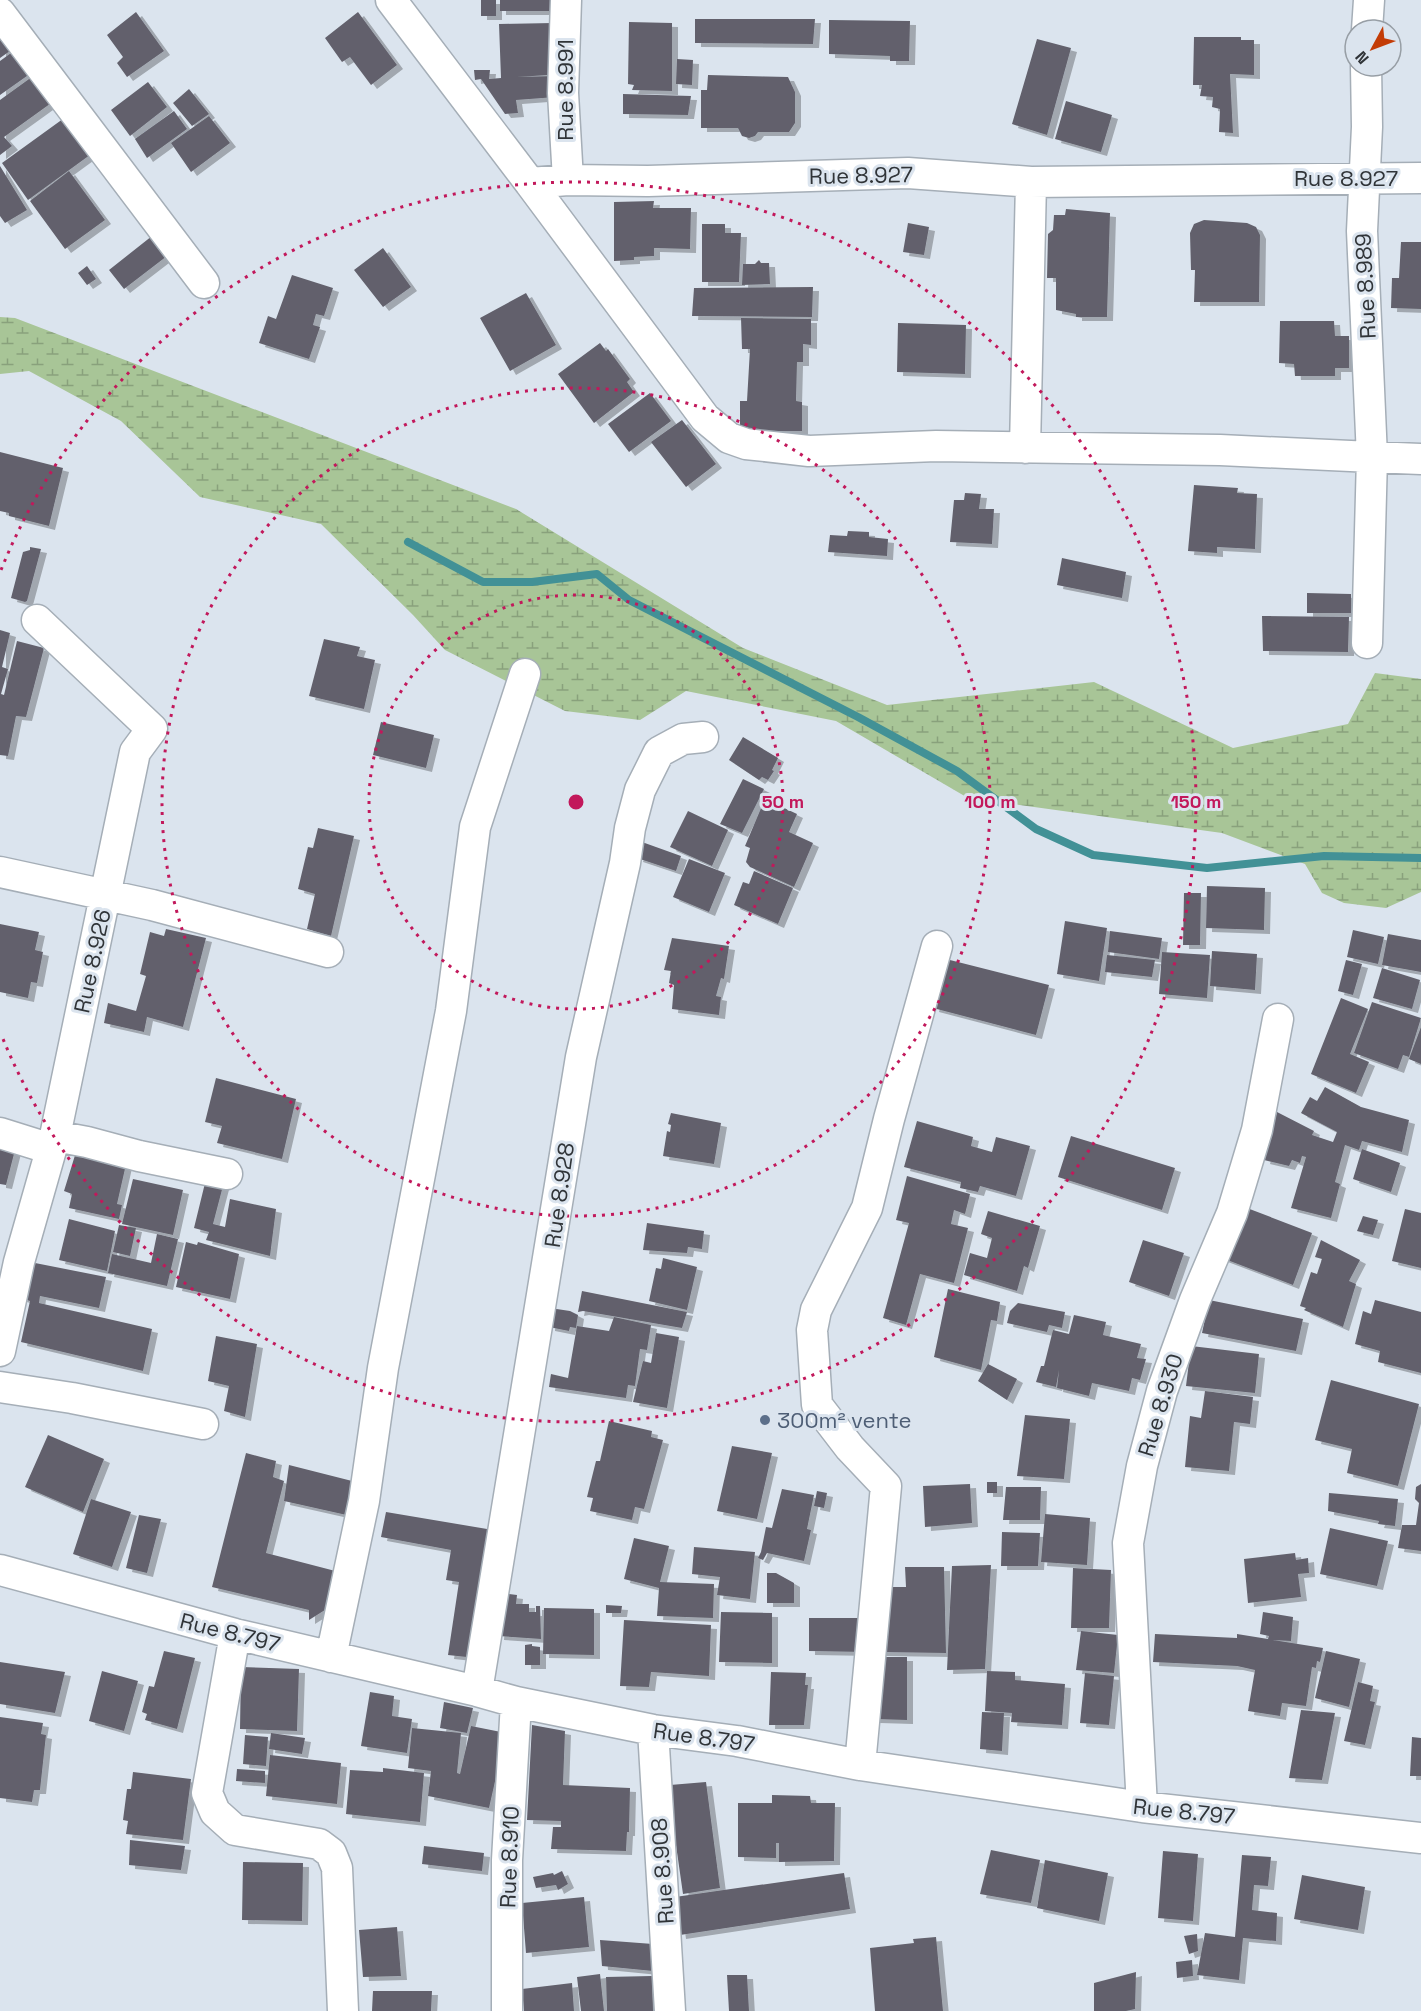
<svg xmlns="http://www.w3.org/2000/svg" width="1421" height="2011" font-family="'Space Grotesk',sans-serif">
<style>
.wetland{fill:url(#wetland-marsh)}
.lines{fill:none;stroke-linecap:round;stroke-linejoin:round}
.stream{stroke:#429196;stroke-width:8}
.building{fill:#62616c;filter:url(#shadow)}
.minor-casing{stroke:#a5aeb7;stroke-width:33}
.minor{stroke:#fff;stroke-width:30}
.ring{fill:none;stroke:#c2185b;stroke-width:3;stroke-dasharray:3 6}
.service-dot{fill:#5c6f8a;stroke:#dbe4ee;stroke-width:2}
.labels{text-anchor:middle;stroke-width:6;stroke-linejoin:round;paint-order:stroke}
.street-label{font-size:22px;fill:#303438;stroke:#dbe4ee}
.service-label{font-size:22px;fill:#4e5e75;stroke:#dbe4ee;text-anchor:start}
.centre{fill:#c2185b;stroke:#dbe4ee;stroke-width:3}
.ring-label{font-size:18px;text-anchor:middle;font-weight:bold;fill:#c2185b;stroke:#dbe4ee;stroke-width:6;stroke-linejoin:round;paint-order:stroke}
</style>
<defs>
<pattern id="wetland-marsh" width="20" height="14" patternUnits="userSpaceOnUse" patternTransform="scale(1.5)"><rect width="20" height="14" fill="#a8c597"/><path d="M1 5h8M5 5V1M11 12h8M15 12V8" fill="none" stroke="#89a17c"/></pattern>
<filter id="shadow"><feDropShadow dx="6" dy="4" stdDeviation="0" flood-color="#0004"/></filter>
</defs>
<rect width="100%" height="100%" fill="#dbe4ee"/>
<!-- wetland -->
<path class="wetland" d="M0,317L15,318L516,509L743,648L887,705L1094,682L1233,748L1348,724L1375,673L1421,679V892L1386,908L1344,903L1322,893L1305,864L1222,833L968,798L836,721L686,691L640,720L565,711L445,650L413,615L321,524L200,497L121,421L29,371L0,374Z"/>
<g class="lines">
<!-- stream -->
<path class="stream" d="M408,542L483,582H532L597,574L629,600L858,717L957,771L1036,829L1093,855L1207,868L1324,856L1421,858"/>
</g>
<!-- building -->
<path class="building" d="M481,0H496V16H481Z
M500,0H557L561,16L549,17V11H500Z
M136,12L164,51L127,77L117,63L123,57L107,35Z
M358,12L397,65L371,85L350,57L342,62L325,38Z
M695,19H815L813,44L695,43Z
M829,20L910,21L909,61H890V56L829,54Z
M0,22L17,46L0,58Z
M629,22L672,23V91L632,90L634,85L628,84Z
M553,23L554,52L548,54V75L517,77L556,76V97L516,100L518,113L505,114L481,79L475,80L474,70H490L489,79L501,78L499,24Z
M1194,37H1241V40H1254V75L1230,74L1233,133L1219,132L1220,109L1212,107L1213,97L1200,96L1202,85H1193Z
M1037,39L1071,48L1047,135L1012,124Z
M18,48L34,71L0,95V61Z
M677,59L693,60L692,85L676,84Z
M36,74L54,101L4,137L12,146L0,155V100Z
M708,75L788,77L795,92V123L789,132H758L755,136L749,138L742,136L738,128H701V90H707Z
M148,82L167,107L130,136L111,110Z
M189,89L209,114L192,126L173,103Z
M623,94L691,96L688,115L623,114Z
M1066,101L1112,115L1101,152L1055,139Z
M174,111L187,129L147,158L135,139Z
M67,116L94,152L28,200L2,163Z
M209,116L230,143L191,172L171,143Z
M0,166L27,210L5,223L0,216Z
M69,171L105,220L65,249L30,201Z
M654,201L653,208H691L690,249L654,248V256L634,257V260L614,261V202Z
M1066,209L1110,213L1107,317H1076V314L1056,310V278H1047L1048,234L1053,230L1054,215H1065Z
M1204,220L1247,223L1256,227L1260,235L1259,302H1194L1195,270H1191L1190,233L1194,224Z
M908,223L929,227L924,255L903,252Z
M702,224H725V233H741L739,282H702Z
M152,236L167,256L124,289L109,270Z
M1401,242H1421V309L1391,308L1392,278H1399Z
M383,248L411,287L383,307L354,270Z
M759,260L761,263H769L770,284L742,285L743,264H755Z
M87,266L96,279L87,285L78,273Z
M292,275L333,288L324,316L316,314L313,325L320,327L309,359L259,343L268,316L276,319Z
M813,287L812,317L692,316L694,288Z
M526,293L556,345L510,371L480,318Z
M741,318L811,319V345L803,344V362H797L796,401L802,402V431H740V401H747L750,349H742Z
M1280,321H1334L1335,336H1349V368H1335V376H1295L1294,364L1279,363Z
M898,323L966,325L965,374L897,372Z
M600,343L606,351L608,349L630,379L627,382L634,392L594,423L558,374Z
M650,393L671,421L629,452L608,424Z
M682,420L716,464L686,487L651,442Z
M0,452L63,468L49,526L9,516V513L0,511Z
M1194,485L1238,488L1237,493L1257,494L1255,549L1217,547V553L1188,551Z
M965,493L981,494L979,509H994L992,544L950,542L954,500H964Z
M848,531L869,532V537L888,539L887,556L828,552L830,535L847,536Z
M30,547L41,549L27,601L25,602L11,598L23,552L30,550Z
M1062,558L1126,572L1122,598L1057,585Z
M1307,593L1351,594V613H1307Z
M1262,616L1349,617L1348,652L1263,651Z
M0,630L10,633L2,667L8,669L1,694L4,695L17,641L44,648L26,717L16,716L8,756L0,755Z
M324,639L360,647L357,656L375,660L364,709L309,696Z
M381,722L434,735L426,768L373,755Z
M743,737L778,758L772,770L774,771L768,780L762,777L759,780L729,760Z
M743,779L764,789L742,833L720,824Z
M765,799L797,814L789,832L813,843L794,887L750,867L746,862L750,848L745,846Z
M688,811L728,830L712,866L670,847Z
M318,828L354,836L331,936L307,929L315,894L298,889L308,847L313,848Z
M642,842L681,856L676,871L637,858Z
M689,859L725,873L709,912L673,897Z
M754,871L793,888L778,924L734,905L743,882L749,884Z
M1207,886L1265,888L1264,930L1206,928Z
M1184,893H1201L1200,945H1183Z
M1065,921L1107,928L1099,981L1057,974Z
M0,924L39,932L35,950L43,952L37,983L31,982L28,998L0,992Z
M166,929L206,938L183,1027L147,1017L144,1032L104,1023L108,1003L136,1011L146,976L140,974L150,932L164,936Z
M1353,930L1384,937L1378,964L1347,957Z
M1110,931L1162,938L1159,959L1108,952Z
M1388,934L1421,940V972L1382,965Z
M672,938L729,946L724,979L721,978L716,996L721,997L719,1015L672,1009L674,985L669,983L671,971L664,970Z
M1212,951L1257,954L1255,990L1210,986Z
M1162,952L1210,955L1207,998L1159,994Z
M1107,955L1155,960L1152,977L1105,972Z
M946,959L1049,985L1036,1035L933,1008Z
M1346,960L1362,964L1353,995L1338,991Z
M1382,968L1420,980L1412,1009L1373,998Z
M1341,998L1368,1009L1350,1054L1369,1062L1356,1093L1311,1074Z
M1372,1002L1421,1018L1409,1057L1403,1055L1398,1069L1354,1053Z
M1421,1027V1064L1409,1059Z
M216,1078L296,1099L282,1159L217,1143L222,1126L205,1122Z
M1325,1087L1361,1107L1409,1120L1402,1152L1362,1141L1359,1150L1345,1145L1335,1182L1340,1184L1331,1218L1291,1208L1306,1157L1302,1156L1300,1163L1292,1160L1289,1166L1264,1160L1277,1112L1314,1131L1312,1135L1333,1142L1337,1132L1301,1113L1310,1097L1317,1101Z
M671,1113L721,1123L714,1164L663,1156L667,1131L670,1132L671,1125L668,1124Z
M917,1121L973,1137L971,1146L992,1152L996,1137L1030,1146L1016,1196L980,1186L978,1192L960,1188L961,1182L904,1167Z
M1071,1136L1175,1168L1162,1210L1058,1177Z
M0,1146L15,1150L6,1185L0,1184Z
M1362,1149L1400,1163L1391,1192L1353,1179Z
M76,1152L127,1160L117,1204L122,1205L119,1219L69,1208L72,1194L64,1191Z
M907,1176L970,1194L965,1214L954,1210L951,1224L968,1228L954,1283L920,1274L906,1325L883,1318L909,1223L896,1220Z
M133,1179L183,1190L173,1235L122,1224Z
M206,1179L224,1182L213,1224L225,1227L230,1199L276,1209L270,1256L206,1240L209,1232L194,1228Z
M1247,1208L1312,1233L1293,1285L1222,1258Z
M1405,1209L1421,1213V1268L1392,1261Z
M988,1211L1040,1226L1028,1268L1024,1266L1017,1291L964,1275L970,1253L987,1258L992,1238L981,1234Z
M1363,1216L1378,1220L1373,1235L1357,1231Z
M69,1219L115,1231L107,1271L59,1260Z
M647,1223L704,1231L702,1249L688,1247L687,1253L643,1250Z
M119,1225L136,1228L130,1256L113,1252Z
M157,1234L178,1239L167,1286L108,1273L112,1254L151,1263Z
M1143,1240L1184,1253L1169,1296L1129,1282Z
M1321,1240L1360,1260L1349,1281L1356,1284L1343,1327L1304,1310L1306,1308L1300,1306L1311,1272L1317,1274L1322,1259L1315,1257Z
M186,1242L197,1245L198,1242L239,1254L230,1299L176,1287Z
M663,1258L697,1267L687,1310L649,1301L656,1268L661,1269Z
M30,1262L106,1277L99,1308L40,1296L39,1303L152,1329L143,1371L21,1342L30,1301L21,1298Z
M948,1289L1000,1302L997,1321L991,1320L981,1370L934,1357Z
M582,1291L687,1312L682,1328L583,1311L578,1312Z
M1209,1300L1303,1319L1296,1351L1202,1333Z
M1375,1300L1421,1312V1373L1378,1362L1380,1351L1355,1344L1363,1311L1371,1314Z
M1018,1303L1065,1312L1062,1328L1049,1325L1047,1332L1007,1323L1010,1311Z
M550,1308L570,1311L578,1315L576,1328L570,1327L569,1331L549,1327Z
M1074,1315L1106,1322L1103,1335L1141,1344L1137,1358L1146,1359L1140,1380L1132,1378L1129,1391L1092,1383L1089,1396L1057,1388L1059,1370L1056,1387L1036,1382L1041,1366H1044L1053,1330L1069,1334Z
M614,1317L651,1325L647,1350L640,1349L635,1386L628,1385L626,1398L549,1387L551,1374L568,1378L577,1326L609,1331Z
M656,1333L679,1337L667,1408L633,1402L643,1361L651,1363Z
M216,1336L257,1344L245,1417L224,1411L229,1386L208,1381Z
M1191,1346L1259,1354L1255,1393L1186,1386Z
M988,1364L1017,1379L1007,1400L978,1381Z
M1331,1380L1419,1404L1398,1486L1347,1473L1352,1449L1315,1440Z
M1205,1391L1253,1397L1250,1424L1234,1422L1229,1471L1185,1467L1190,1416L1201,1418Z
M1025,1415L1070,1419L1064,1479L1017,1476Z
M609,1421L652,1431L651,1437L663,1440L644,1509L635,1507L632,1520L590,1511L593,1498L587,1497L596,1461H600Z
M48,1435L104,1459L83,1512L25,1487Z
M732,1446L772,1453L757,1519L717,1511Z
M246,1453L276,1461L273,1477L284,1481L266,1553L343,1573L336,1603L309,1620V1610L212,1587Z
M289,1465L356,1482L351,1516L284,1501Z
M987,1482H997V1493H987Z
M970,1484L972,1523L925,1527L923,1486Z
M1421,1484V1551L1398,1548L1402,1525H1416L1419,1503L1415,1499L1416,1487Z
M1006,1487H1041L1040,1520H1003Z
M782,1489L814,1495L807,1529L811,1530L804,1561L767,1553L763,1560L758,1558L761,1552L766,1527L772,1528Z
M817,1491L827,1493L824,1508L814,1506Z
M1329,1493L1398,1499L1395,1526L1378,1524L1379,1521L1328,1511Z
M91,1499L131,1512L112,1567L73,1554Z
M386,1512L493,1530L476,1658L448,1655L459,1582L446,1580L451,1550L381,1537Z
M1045,1514L1090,1518L1087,1565L1041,1562Z
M139,1515L161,1519L147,1573L126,1568Z
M1330,1528L1388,1541L1377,1586L1320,1574Z
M1002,1532L1040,1533L1038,1566H1001Z
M634,1538L669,1546L660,1582L714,1584L713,1618L657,1616L659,1588L624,1579Z
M694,1547L755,1552L750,1599L717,1595L720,1577L692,1574Z
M1295,1553L1296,1560L1308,1558L1309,1573L1298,1574L1301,1597L1248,1603L1244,1559Z
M991,1565L985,1669L947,1670L952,1566Z
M905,1567H944L946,1653L880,1652L881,1587H906Z
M1073,1568L1111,1570L1109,1628H1071Z
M767,1573H776L794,1583V1603H767Z
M501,1593L517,1595L516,1604H529V1612H536V1606H540L541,1639L498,1636Z
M606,1605L622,1606L621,1613H606Z
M544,1608L594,1609V1655L543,1654Z
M721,1612L772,1613V1663L719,1662Z
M1263,1612L1293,1617L1291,1641L1273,1640L1323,1648L1320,1662L1317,1661L1316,1668L1312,1667L1306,1706L1282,1703L1280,1716L1248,1711L1255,1670L1237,1666L1153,1662L1155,1634L1237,1638V1634L1268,1639L1269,1636L1260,1634Z
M809,1618H867L866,1652L809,1651Z
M624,1620L711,1625L709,1676L651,1672L649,1687L620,1686Z
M1081,1631L1118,1635L1114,1673L1076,1670Z
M532,1644V1646L540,1647V1665H525V1645Z
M164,1651L195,1658L177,1729L145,1720L147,1714L142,1712L149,1686L154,1687Z
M1326,1651L1360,1659L1349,1707L1315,1698Z
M875,1657H907V1720L874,1719Z
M0,1662L65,1672L55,1713L0,1704Z
M241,1667L299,1669L297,1731L240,1729Z
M102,1671L138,1681L124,1731L89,1721Z
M987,1671L1015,1672V1680L1065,1684L1062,1725L1011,1722L1012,1713L985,1711Z
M771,1672L806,1673L805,1685H808L804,1725H769Z
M1085,1673L1114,1676L1109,1725L1080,1723Z
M1358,1682L1373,1686L1370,1701L1375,1702L1365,1745L1344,1741Z
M370,1692L394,1696L392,1716L412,1719L407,1753L361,1746Z
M444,1702L473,1708L467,1733L440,1728Z
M1301,1710L1335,1713L1322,1780L1289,1778Z
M982,1712L1004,1713L1002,1751L980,1749Z
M0,1717L43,1723L41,1734L46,1735L40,1790H34L32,1802L0,1798Z
M532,1725L565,1731L563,1785L630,1788L629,1832H627L626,1851L551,1849L553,1827H561V1821L527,1820Z
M471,1726L506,1733L489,1808L428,1796L431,1771L408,1768L412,1728L461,1733L457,1773L460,1774Z
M271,1733L305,1738L302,1754L269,1749Z
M245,1735L268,1737L266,1766L243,1764Z
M1412,1737L1421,1738V1776H1410Z
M270,1755L341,1763L337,1804L266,1796Z
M383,1768L424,1773L420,1822L346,1814L350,1770L383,1772Z
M237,1769L265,1771V1783L236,1781Z
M133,1772L191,1779L183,1840L126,1834L128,1821L123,1820L127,1789H131Z
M706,1782L720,1888L683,1894L671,1810L658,1786Z
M772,1795L810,1796L811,1803H835L834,1861L779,1862V1843H776V1858L738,1857V1803H772Z
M130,1840L185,1846L181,1870L129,1865Z
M424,1846L484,1853L482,1871L422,1864Z
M991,1850L1040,1860L1031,1903L980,1894Z
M1163,1851L1198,1854L1193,1921L1158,1918Z
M1242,1855L1271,1857L1268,1886L1254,1885L1252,1910L1277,1913L1276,1941L1243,1938L1239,1980L1197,1975L1205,1933L1235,1937Z
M1045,1860L1108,1873L1099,1921L1037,1908Z
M243,1862L303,1863L302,1921L242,1920Z
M562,1871L568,1884L558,1890L556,1885L536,1888L533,1877L553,1873L554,1875Z
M844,1873L850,1909L680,1935L675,1897Z
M1302,1875L1365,1887L1358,1930L1294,1919Z
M584,1897L589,1947L526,1953L522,1903Z
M397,1927L401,1976L363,1977L359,1930Z
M1197,1934L1198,1951L1189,1954L1184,1936Z
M936,1937L943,2011H875L870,1948L914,1943L913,1939Z
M600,1940L653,1944V1971L602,1966Z
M1192,1960L1193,1976L1177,1978L1176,1962Z
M1136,1972L1135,2009L1126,2011H1094V1983Z
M600,1974L604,2011H581L577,1977Z
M727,1975H747L749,2011H729Z
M652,1976L653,2011H607L606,1977Z
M572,1983L574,2011H524L522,1989Z
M373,1991H432L431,2011H372Z"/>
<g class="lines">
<defs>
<path id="minor" d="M391,0L530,183L568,180L648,181L908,173L1031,182L1421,178
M566,0L563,93L568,180
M0,13L204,283
M1367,30L1369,0
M1366,66L1367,127L1362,231L1372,457L1421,459
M530,183L705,418L729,438L746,444L809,451L936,446L1220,450L1372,457L1367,643
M1025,448L1031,182
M0,872L152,905L328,952
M0,1133L51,1149
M55,1136L87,1142L139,1156L227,1174
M0,1351L19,1262L55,1136L135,752L152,729L37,620
M0,1387L72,1398L203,1424
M0,1570L235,1634L477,1691L516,1702L653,1730L737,1741L860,1765L1142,1807L1421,1838
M235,1634L207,1793L215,1812L235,1830L319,1844L331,1853L337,1868L343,2011
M331,1657L364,1501L383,1368L451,1011L475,827L525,674
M477,1691L581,1057L625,863L630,828L640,790L659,752L683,739L703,737
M653,1730L670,2011
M860,1765L886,1486L850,1448L817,1405L812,1330L816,1310L867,1208L889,1119L937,946
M1142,1807L1128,1543L1142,1466L1162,1391L1195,1300L1232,1213L1257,1130L1278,1019
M507,2011V1860L516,1702"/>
</defs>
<!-- minor casing -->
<use href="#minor" class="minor-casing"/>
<!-- minor -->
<use href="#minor" class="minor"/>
</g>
<!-- distance rings -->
<g class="ring">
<circle cx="576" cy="802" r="207"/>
<circle cx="576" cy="802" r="414"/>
<path d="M1 570A620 620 0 1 1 1 1034"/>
</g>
<!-- markers -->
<circle class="service-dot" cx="765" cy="1420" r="6"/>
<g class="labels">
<!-- street labels -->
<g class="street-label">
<text transform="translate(565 90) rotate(-90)" y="8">Rue 8.991</text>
<text transform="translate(861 175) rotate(-1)" y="8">Rue 8.927</text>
<text x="1346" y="186">Rue 8.927</text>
<text transform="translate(1365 286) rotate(-93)" y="8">Rue 8.989</text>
<text transform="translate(92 961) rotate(-78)" y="8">Rue 8.926</text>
<text transform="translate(559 1195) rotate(-82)" y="8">Rue 8.928</text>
<text transform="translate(1160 1405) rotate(-73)" y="8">Rue 8.930</text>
<text transform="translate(230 1632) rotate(14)" y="8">Rue 8.797</text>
<text transform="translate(704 1737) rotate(8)" y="8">Rue 8.797</text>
<text transform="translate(1184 1811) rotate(6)" y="8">Rue 8.797</text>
<text transform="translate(509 1857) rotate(-88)" y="8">Rue 8.910</text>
<text transform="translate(662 1871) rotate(-94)" y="8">Rue 8.908</text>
</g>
<!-- service labels -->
<g class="service-label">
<text x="777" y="1428">300m² vente</text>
</g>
</g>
<circle cx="576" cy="802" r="9" class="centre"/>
<g class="ring-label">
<text x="783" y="808">50 m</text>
<text x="990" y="808">100 m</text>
<text x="1196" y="808">150 m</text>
</g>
<!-- north arrow -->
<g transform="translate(1373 48) rotate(229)"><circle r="28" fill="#dbe4ee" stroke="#979ea5" stroke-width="1.5"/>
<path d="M0-4.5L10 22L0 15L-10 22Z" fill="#c33c06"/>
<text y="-9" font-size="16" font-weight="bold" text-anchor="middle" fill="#303438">N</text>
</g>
</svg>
